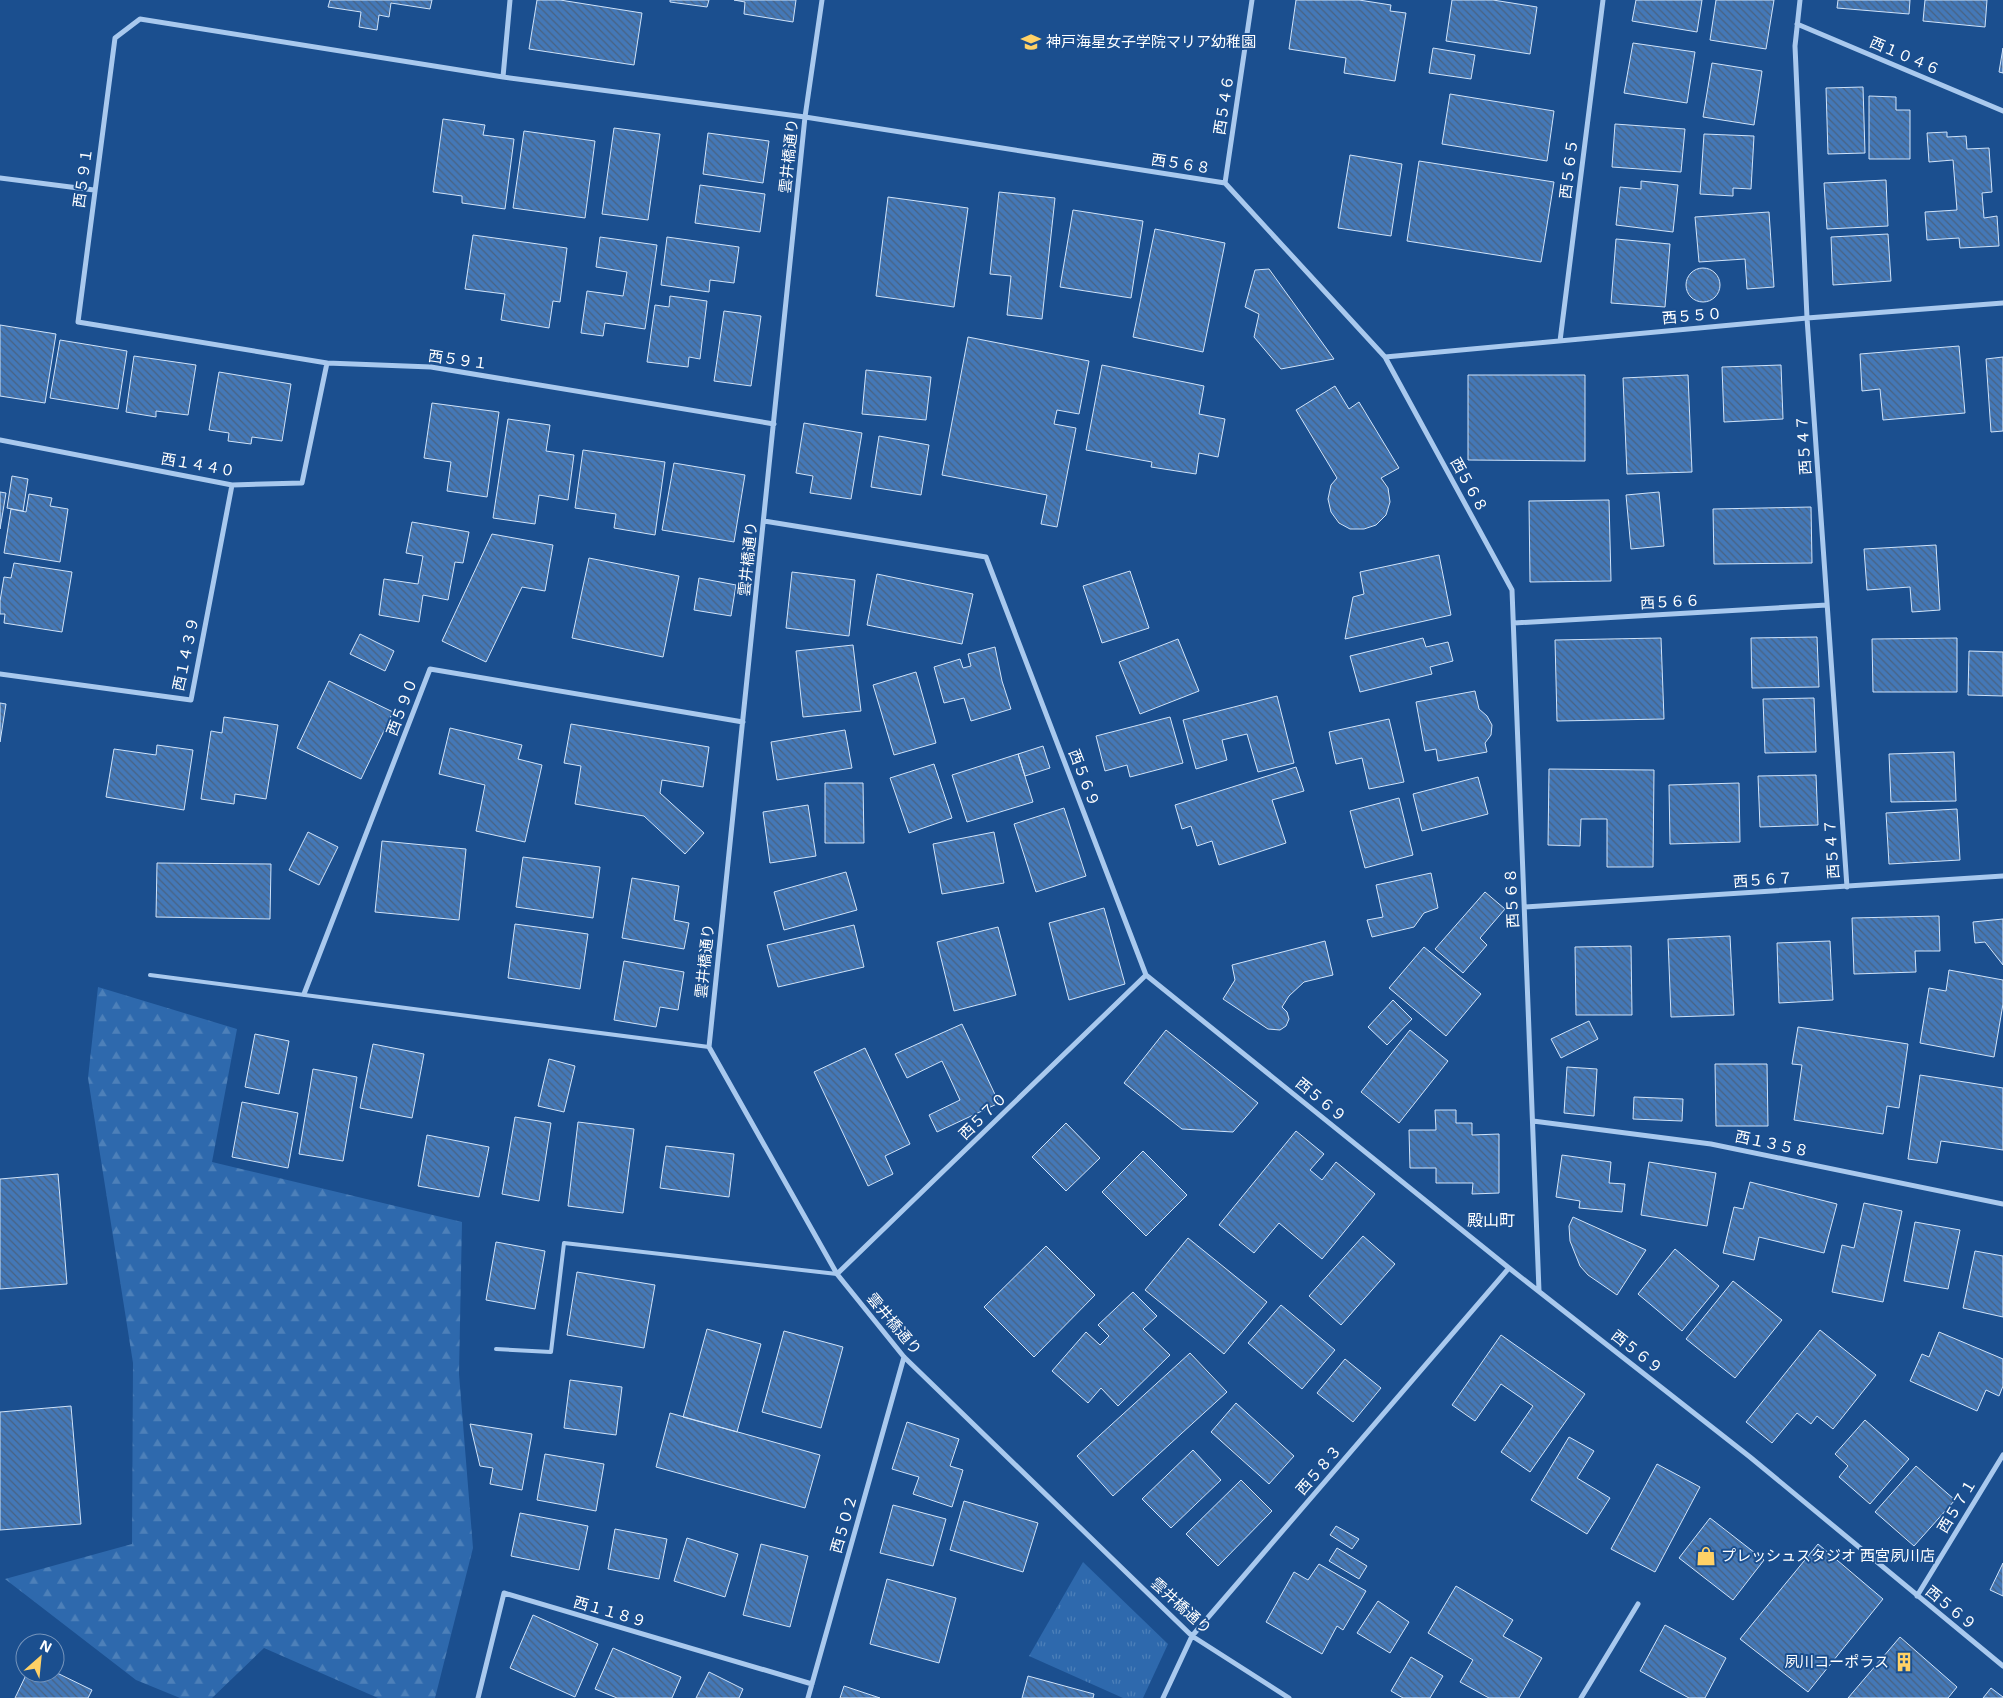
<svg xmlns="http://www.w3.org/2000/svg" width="2003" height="1698" font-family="'Noto Sans','Noto Sans JP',sans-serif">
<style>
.grass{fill:url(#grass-tufts)}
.forest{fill:url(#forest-firs)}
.building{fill:url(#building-back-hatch);stroke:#cfe3fa}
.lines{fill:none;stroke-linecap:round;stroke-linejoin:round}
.lane{stroke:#a9c9ee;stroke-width:4}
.street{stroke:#a9c9ee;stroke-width:5}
.labels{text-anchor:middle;stroke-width:4;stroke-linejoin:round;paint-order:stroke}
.poi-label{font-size:15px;fill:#fff;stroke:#1b4f8f;text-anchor:start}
.street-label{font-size:15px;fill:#fff;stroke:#1b4f8f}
.neighbourhood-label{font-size:16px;fill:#fff;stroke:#1b4f8f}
</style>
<defs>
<pattern id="grass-tufts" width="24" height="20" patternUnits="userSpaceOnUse" patternTransform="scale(1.25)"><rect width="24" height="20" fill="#2e69ad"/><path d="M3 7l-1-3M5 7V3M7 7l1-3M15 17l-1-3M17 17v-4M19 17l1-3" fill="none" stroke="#4d80b9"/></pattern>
<pattern id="forest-firs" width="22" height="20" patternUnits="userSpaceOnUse" patternTransform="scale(1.25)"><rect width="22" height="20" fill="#2e69ad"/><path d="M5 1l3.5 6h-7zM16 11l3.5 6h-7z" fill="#4d80b9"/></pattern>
<pattern id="building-back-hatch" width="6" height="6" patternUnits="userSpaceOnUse" patternTransform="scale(1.25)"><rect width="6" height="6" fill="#4478b7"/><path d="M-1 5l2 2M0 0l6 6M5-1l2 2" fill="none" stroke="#486282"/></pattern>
</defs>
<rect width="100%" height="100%" fill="#1b4f8f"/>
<!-- grass -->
<path class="grass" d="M1083,1562L1168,1644L1143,1698H1123L1029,1656Z"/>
<!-- forest -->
<path class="forest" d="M98,987L237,1029L212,1162L462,1222L459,1374L473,1548L435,1698H378L264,1648L212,1698H180L136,1680L5,1579L132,1544L133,1363L88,1078Z"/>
<!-- building -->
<path class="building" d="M330,0H432L430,9L391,3L389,17L379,15L377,30L359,27L361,12L328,7Z
M537,0H560L642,13L634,65L529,49Z
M670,0H709L707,7L670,2Z
M734,0H796L793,22L744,14L745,2Z
M1296,0H1359L1391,5L1390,11L1406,13L1395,81L1344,73L1346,58L1289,49Z
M1452,0H1493L1537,7L1530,54L1446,41Z
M1636,0H1702L1697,32L1632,21Z
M1716,0H1774L1766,49L1710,40Z
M1838,0H1910L1909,14L1837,8Z
M1925,0H1987L1985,27L1923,21Z
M1633,43L1695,52L1687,103L1624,93Z
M1433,48L1475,55L1471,79L1429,73Z
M2003,48V73L1999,72Z
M1712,63L1762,71L1754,125L1703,117Z
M1863,87L1865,153L1828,154L1826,88Z
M1450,94L1554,111L1547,161L1442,144Z
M1869,96L1896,97V110H1910V159H1869Z
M443,119L485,125L483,135L514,139L505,209L462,203V196L433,192Z
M1615,124L1685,129L1681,172L1612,167Z
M614,128L660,134L648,220L602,214Z
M524,131L595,141L585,218L513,208Z
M1947,132V137L1966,136L1967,149L1989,148L1992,192L1982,193L1984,218L1997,216L1999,246L1960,248L1959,238L1927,240L1925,212L1957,210L1953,160L1929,162L1927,133Z
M708,133L769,141L763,183L703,174Z
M1704,134L1754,136L1751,189L1733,188V196L1700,194Z
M1350,155L1402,164L1391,236L1338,228Z
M1419,161L1554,182L1541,262L1407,241Z
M1886,180L1888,226L1827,229L1824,183Z
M1641,181L1678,185L1673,232L1616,225L1620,187L1641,189Z
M700,185L765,194L760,232L695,223Z
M999,192L1055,198L1042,319L1007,315L1011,276L990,274Z
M888,197L968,208L954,307L876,296Z
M1073,210L1143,221L1131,298L1060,287Z
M1769,212L1774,287L1747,289L1745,259L1699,262L1695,217Z
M1155,229L1225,243L1203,352L1133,337Z
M1888,234L1891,281L1833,285L1831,237Z
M473,235L567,248L560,302L553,301L549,328L501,320L505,294L465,289Z
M600,237L657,245L645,329L605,323L603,336L581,333L587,291L623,296L627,272L596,267Z
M667,237L739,247L734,283L710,280L709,292L661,285Z
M1616,239L1670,244L1665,307L1611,303Z
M1686 285a17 17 0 1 1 34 0a17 17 0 1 1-34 0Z
M1269,269L1334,359L1281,369L1254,337L1259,314L1245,307L1255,270Z
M670,296L707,301L700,359L689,357L688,367L647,362L655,305L669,307Z
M724,311L761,316L751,386L714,381Z
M0,325L56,334L45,403L0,396Z
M968,337L1089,361L1079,414L1057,410L1054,424L1076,428L1057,527L1041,524L1047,495L942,475Z
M60,340L127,351L118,409L50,398Z
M1959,346L1965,413L1883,420L1880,389L1862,391L1860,354Z
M134,356L196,365L188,415L156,411V417L126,412Z
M2003,357V431L1991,432L1986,359Z
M1102,365L1204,386L1199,414L1225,419L1218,457L1199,453L1196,474L1151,467L1152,462L1086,450Z
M1781,365L1783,419L1724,422L1722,367Z
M866,370L931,377L926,420L862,414Z
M219,372L291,384L282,441L252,437L251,444L228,441L229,433L209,430Z
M1468,375H1585V461L1468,460Z
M1688,375L1692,472L1627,474L1623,378Z
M1335,386L1349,409L1359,402L1399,468L1381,478L1388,488L1390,502L1386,515L1376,525L1364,529H1350L1339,523L1331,512L1328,499L1331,485L1337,478L1296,410Z
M432,403L499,412L487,497L447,491L451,462L424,458Z
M508,419L550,425L546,451L574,455L568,500L539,495L535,524L493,518Z
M804,423L862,433L851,499L810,493L813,476L796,473Z
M879,436L929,445L921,495L871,487Z
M583,450L665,462L655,535L614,528L616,514L575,508Z
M674,463L745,475L734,542L662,530Z
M12,476L28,479L23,511L7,508Z
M0,492L6,493L0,529Z
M1659,492L1664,546L1631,549L1626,495Z
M29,494L52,498L50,506L68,509L60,562L4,553L11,509L26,512Z
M1609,500L1611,581L1530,582L1529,501Z
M1811,507L1812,563L1714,564L1713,509Z
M412,522L469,532L463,563L455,562L448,600L423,595L419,622L379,615L384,579L418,584L423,556L406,553Z
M492,534L553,545L545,591L522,587L486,662L442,641Z
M1936,545L1940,610L1912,612L1910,587L1867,590L1864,549Z
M1439,555L1451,615L1345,639L1353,597L1364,594L1360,572Z
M589,558L679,576L663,657L572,638Z
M14,563L72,572L62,632L4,623L5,614H0V601L4,577L11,578Z
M1130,571L1149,628L1102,643L1083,586Z
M792,572L855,580L849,636L786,628Z
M877,574L973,594L962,644L867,625Z
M699,578L736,585L731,616L694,610Z
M360,634L394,651L385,671L350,654Z
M1817,637L1819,687L1752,688L1751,638Z
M1423,638L1426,647L1448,642L1453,661L1430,667L1432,674L1360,692L1350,656Z
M1661,638L1664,719L1557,721L1555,640Z
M1957,638V692H1873L1872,639Z
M1178,639L1199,691L1140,714L1119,662Z
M853,645L861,711L803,717L796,651Z
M995,647L1002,681L1011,709L971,721L964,698L944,703L934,667L960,659L963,668L971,666L968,654Z
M1969,651L2003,652V696L1968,695Z
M916,672L936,743L894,755L873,685Z
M329,681L393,712L361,779L297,748Z
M1475,691L1479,709L1487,716L1492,725L1491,735L1485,743L1487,752L1438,761L1436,749L1425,751L1416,702Z
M1277,696L1294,763L1258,772L1247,734L1222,740L1227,760L1196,769L1183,720Z
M1814,698L1816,752L1765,753L1763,699Z
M0,703L6,704L0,742Z
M224,717L278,725L266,799L235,794L234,804L201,799L211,731L222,733Z
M1170,717L1183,763L1130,777L1127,765L1105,771L1096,736Z
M1389,719L1404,782L1369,789L1362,758L1336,764L1329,732Z
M571,724L709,747L703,787L662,780L660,793L704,833L685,854L644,816L575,804L581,766L564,763Z
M450,728L522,745L518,759L542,765L525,842L476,831L485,785L439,774Z
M845,730L852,768L777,780L771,742Z
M157,745L193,750L184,810L106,797L114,749L156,755Z
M1043,746L1050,768L1025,776L1018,754Z
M1954,752L1956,801L1891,802L1889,754Z
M1018,754L1033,802L967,822L952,775Z
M934,764L952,818L909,833L890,778Z
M1296,767L1304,791L1272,800L1286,843L1219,865L1212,841L1197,846L1191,826L1182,829L1175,805Z
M1549,769L1654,770L1653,867H1607V819H1581L1580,846L1548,845Z
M1816,775L1818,825L1760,827L1758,776Z
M1478,777L1488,814L1422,831L1413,794Z
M825,783H863L864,843H825Z
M1739,783L1740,842L1670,844L1669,785Z
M1399,798L1413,855L1365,868L1350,811Z
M808,805L816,856L770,863L763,812Z
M1064,808L1086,876L1036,892L1014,824Z
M1957,809L1960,860L1889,864L1886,813Z
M308,832L338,847L319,885L289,870Z
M994,832L1004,883L942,894L933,844Z
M382,841L466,849L459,920L375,912Z
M523,857L600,867L593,918L516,907Z
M157,863L271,864L270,919L156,917Z
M846,872L857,910L784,930L774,892Z
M1431,873L1438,908L1424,913L1414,927L1372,937L1367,920L1383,917L1376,885Z
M632,878L679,886L674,920L689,923L684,949L622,938Z
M1485,892L1505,909L1480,938L1487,945L1463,973L1435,949Z
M1104,908L1125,984L1069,1000L1049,923Z
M1939,916L1940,951H1915L1916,972L1854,974L1852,918Z
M2003,919V965L1985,942L1975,943L1973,922Z
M515,924L588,934L580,989L508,978Z
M854,925L864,967L778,987L767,945Z
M998,927L1016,995L954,1011L937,942Z
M1730,936L1734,1015L1671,1017L1668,939Z
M1325,941L1333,975L1304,982L1289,996L1282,1007L1287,1012L1289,1019L1286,1026L1280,1030L1268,1029L1223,999L1235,980L1232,965Z
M1830,941L1833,1000L1779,1003L1777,943Z
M1631,946L1632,1015H1576L1575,947Z
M1424,947L1481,994L1446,1036L1389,988Z
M624,961L684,972L678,1010L660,1007L656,1027L614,1020Z
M1949,970L2003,980V1004L1994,1057L1920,1043L1929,988L1946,991Z
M1393,1000L1412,1019L1387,1045L1368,1027Z
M1589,1021L1598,1039L1561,1058L1551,1039Z
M962,1024L999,1103L937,1132L929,1115L960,1100L942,1061L907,1078L895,1054Z
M1798,1027L1908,1044L1899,1108L1887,1106L1883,1134L1794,1120L1802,1065L1792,1064Z
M1166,1030L1258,1103L1233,1132L1182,1129L1124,1083Z
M1410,1030L1448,1061L1399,1123L1361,1092Z
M255,1034L289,1041L279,1094L245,1087Z
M373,1044L424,1054L412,1118L360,1108Z
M865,1048L910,1144L885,1156L893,1174L868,1186L814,1072Z
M549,1059L575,1066L564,1112L538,1106Z
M1715,1064H1767L1768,1126H1716Z
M1567,1067L1597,1069L1594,1116L1564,1113Z
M313,1069L357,1077L343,1161L299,1154Z
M1920,1075L2003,1088V1150L1941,1141L1937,1163L1908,1159Z
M1634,1097L1683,1099L1682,1121L1633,1119Z
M242,1102L298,1113L288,1168L232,1157Z
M1435,1110H1456V1123H1472V1135L1499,1134V1193L1472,1194L1473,1183H1436V1168H1410L1409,1130H1436Z
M515,1117L551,1123L539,1201L502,1194Z
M578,1122L634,1129L623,1213L568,1206Z
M1066,1123L1100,1158L1066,1191L1032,1157Z
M1296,1131L1324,1154L1310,1170L1322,1180L1336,1162L1375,1194L1322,1259L1279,1223L1254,1253L1219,1225Z
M427,1135L489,1147L479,1197L418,1186Z
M666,1146L734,1154L729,1197L660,1188Z
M1143,1151L1187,1195L1146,1236L1102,1192Z
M1562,1155L1611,1162L1609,1183L1625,1184L1622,1212L1579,1208L1580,1201L1556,1197Z
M1649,1162L1716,1173L1707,1226L1641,1215Z
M58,1174L67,1284L0,1289V1179Z
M1750,1182L1837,1204L1824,1253L1759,1237L1754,1260L1723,1253L1734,1207L1743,1209Z
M1864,1203L1902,1211L1883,1302L1832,1292L1842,1245L1854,1248Z
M1573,1217L1646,1250L1617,1295L1588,1275L1580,1266L1570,1241L1569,1226Z
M1915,1222L1960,1230L1948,1289L1904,1281Z
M1363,1236L1395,1264L1341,1325L1309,1296Z
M1188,1238L1267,1302L1224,1354L1145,1290Z
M496,1242L545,1251L535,1309L486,1300Z
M1046,1246L1095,1295L1034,1357L984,1307Z
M1675,1249L1719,1286L1682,1331L1638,1294Z
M1975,1251L2003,1256V1317L1963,1308Z
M577,1272L655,1285L644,1348L567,1335Z
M1733,1281L1782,1320L1735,1378L1686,1339Z
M1133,1292L1157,1316L1143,1329L1170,1355L1118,1406L1101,1388L1088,1403L1052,1371L1086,1332L1100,1345L1109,1336L1098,1325Z
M1281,1305L1335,1350L1302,1389L1248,1343Z
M707,1329L761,1344L737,1432L683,1417Z
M1820,1330L1876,1375L1833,1429L1817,1416L1811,1424L1797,1413L1772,1443L1746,1422Z
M784,1331L843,1347L821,1428L762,1412Z
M1939,1332L2003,1359V1386L1999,1396L1986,1390L1977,1411L1910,1381L1922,1354L1929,1357Z
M1501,1335L1585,1394L1530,1472L1501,1452L1533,1406L1501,1384L1475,1421L1452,1405Z
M1190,1353L1227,1392L1113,1496L1077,1456Z
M1345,1359L1381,1388L1353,1422L1317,1393Z
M570,1380L622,1387L616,1435L564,1428Z
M1236,1403L1294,1456L1269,1484L1211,1432Z
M71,1406L81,1524L0,1530V1412Z
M670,1413L820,1455L805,1508L656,1467Z
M1865,1420L1909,1459L1870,1504L1839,1477L1848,1466L1835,1454Z
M907,1422L959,1439L950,1466L963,1470L952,1507L913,1494L919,1477L892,1469Z
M470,1424L532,1434L522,1490L490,1484L493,1468L480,1466Z
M1569,1437L1594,1451L1577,1478L1610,1498L1587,1534L1531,1500Z
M1193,1450L1221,1480L1171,1528L1142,1499Z
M545,1454L604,1464L596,1511L537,1500Z
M1657,1464L1700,1487L1655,1572L1611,1549Z
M1916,1466L1955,1500L1914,1546L1875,1512Z
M1241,1480L1272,1511L1218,1566L1186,1534Z
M964,1501L1038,1523L1023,1572L950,1550Z
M893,1505L946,1519L933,1566L880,1553Z
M520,1513L588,1526L579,1570L511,1556Z
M1710,1518L1764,1560L1733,1600L1679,1558Z
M1336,1526L1359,1539L1352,1549L1330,1535Z
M615,1529L667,1539L659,1579L608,1569Z
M687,1538L738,1554L725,1597L674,1581Z
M761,1544L808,1556L790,1627L743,1615Z
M1818,1544L1883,1599L1808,1692L1740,1639Z
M1337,1548L1367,1566L1359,1579L1329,1561Z
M2003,1563V1596L1990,1590Z
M1319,1564L1366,1591L1343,1630L1337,1626L1322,1654L1266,1622L1294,1572L1308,1580Z
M887,1579L956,1598L939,1663L870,1644Z
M1456,1586L1513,1620L1503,1636L1542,1658L1519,1698H1489L1460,1682L1473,1660L1428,1633Z
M1378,1601L1409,1622L1390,1653L1357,1633Z
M533,1615L598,1644L575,1697L510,1668Z
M1665,1625L1726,1658L1705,1698H1689L1640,1671Z
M1900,1637L1957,1687L1948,1698H1848Z
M613,1648L681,1677L672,1698H617L595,1689Z
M1411,1657L1443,1676L1430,1698H1403L1391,1691Z
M55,1672L92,1690L88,1698H15L27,1673Z
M709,1672L743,1689L739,1698H696Z
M1028,1676L1094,1694L1093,1698H1022Z
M844,1686L880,1698H840Z
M1991,1688L2003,1697V1698H1983Z"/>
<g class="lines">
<!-- lane -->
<path class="lane" d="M150,975L709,1047
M496,1349L551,1352L564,1243L837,1274"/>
<!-- street -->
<path class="street" d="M822,0L805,117L709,1047L837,1274L904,1357L1192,1636L1289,1698
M1800,0L1795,46L1807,318L1847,887
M1797,24L2003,111
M503,77L510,0
M0,178L94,190
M1225,183L1252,0
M1560,341L1603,0
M1385,357L1807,318L2003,303
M774,424L431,367L327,363L78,322L115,38L140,19L503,77L805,117L1225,183L1385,357L1512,590L1539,1291
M0,440L232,485L302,483L327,363
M764,521L986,557L1146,975L1509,1268L1750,1457L2003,1666
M1514,623L1827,605
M0,674L191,700L232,485
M1525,907L2003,876
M304,994L430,669L743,722
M1533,1121L1711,1144L2003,1204
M837,1274L1146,975
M1917,1596L2003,1455
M478,1698L504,1593L812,1684
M808,1698L904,1357
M1163,1698L1192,1636L1509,1268
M1581,1698L1638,1604"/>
</g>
<!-- icons -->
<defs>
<symbol id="school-bare" viewBox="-9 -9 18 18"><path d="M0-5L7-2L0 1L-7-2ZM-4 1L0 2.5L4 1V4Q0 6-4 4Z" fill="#ffd166" stroke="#1b4f8f" stroke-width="2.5" paint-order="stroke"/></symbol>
<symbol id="shop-bare" viewBox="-9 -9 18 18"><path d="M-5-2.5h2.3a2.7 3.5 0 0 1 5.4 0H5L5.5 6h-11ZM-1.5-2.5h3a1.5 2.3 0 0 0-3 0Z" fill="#ffd166" stroke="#1b4f8f" stroke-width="2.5" paint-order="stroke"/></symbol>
<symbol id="building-bare" viewBox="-9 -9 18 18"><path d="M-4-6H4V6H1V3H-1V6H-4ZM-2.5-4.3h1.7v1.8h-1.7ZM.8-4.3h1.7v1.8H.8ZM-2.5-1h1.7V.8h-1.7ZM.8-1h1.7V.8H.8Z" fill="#ffd166" stroke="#1b4f8f" stroke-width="2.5" paint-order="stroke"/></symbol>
</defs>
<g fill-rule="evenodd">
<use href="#school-bare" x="1017" y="28" width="28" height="28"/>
<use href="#shop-bare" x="1692" y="1542" width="28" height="28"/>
<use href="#building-bare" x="1890" y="1648" width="28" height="28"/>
</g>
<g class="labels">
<!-- poi labels -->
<g class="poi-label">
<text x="1046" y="47">神戸海星女子学院マリア幼稚園</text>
<text x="1721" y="1561">プレッシュスタジオ 西宮夙川店</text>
<text x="1889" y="1667" text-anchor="end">夙川コーポラス</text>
</g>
<!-- street labels -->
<g class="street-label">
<text transform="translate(1905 56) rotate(23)" y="5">西１０４６</text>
<text transform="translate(1224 105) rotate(-81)" y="5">西５４６</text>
<text transform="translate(789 156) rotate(-84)" y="5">雲井橋通り</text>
<text transform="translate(1181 164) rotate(9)" y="5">西５６８</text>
<text transform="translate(1569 169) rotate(-83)" y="5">西５６５</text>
<text transform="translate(83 178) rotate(-82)" y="5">西５９１</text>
<text transform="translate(1692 316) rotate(-5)" y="5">西５５０</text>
<text transform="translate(458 360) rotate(8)" y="5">西５９１</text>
<text transform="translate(1804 445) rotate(-94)" y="5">西５４７</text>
<text transform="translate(198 465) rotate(10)" y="5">西１４４０</text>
<text transform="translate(1469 485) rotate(61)" y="5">西５６８</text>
<text transform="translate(748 559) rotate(-84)" y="5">雲井橋通り</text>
<text transform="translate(1670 602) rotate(-3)" y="5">西５６６</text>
<text transform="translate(186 654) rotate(-78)" y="5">西１４３９</text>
<text transform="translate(402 707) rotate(-69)" y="5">西５９０</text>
<text transform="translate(1084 778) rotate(69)" y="5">西５６９</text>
<text transform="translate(1832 849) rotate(-94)" y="5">西５４７</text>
<text transform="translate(1763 880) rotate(-4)" y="5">西５６７</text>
<text transform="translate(1512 898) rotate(-93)" y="5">西５６８</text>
<text transform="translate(705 961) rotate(-84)" y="5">雲井橋通り</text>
<text transform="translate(1321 1100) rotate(39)" y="5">西５６９</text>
<text transform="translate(983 1116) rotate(-44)" y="5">西５７０</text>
<text transform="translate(1772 1144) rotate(12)" y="5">西１３５８</text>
<text transform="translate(894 1324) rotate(50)" y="5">雲井橋通り</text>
<text transform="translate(1637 1352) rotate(38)" y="5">西５６９</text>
<text transform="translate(1319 1470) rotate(-49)" y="5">西５８３</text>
<text transform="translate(1957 1506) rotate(-59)" y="5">西５７１</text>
<text transform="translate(844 1524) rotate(-74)" y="5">西５０２</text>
<text transform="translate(1181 1606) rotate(42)" y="5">雲井橋通り</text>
<text transform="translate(1951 1608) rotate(39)" y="5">西５６９</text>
<text transform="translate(610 1612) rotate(16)" y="5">西１１８９</text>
</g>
<!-- neighbourhood labels -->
<g class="neighbourhood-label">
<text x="1491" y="1226">殿山町</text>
</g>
</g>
<!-- north arrow -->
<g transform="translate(40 1658) rotate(27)"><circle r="24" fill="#1b4f8f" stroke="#7695bc"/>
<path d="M0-4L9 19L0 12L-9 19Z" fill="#ffd166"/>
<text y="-8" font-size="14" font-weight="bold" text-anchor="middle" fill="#ffffff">N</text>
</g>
</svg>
